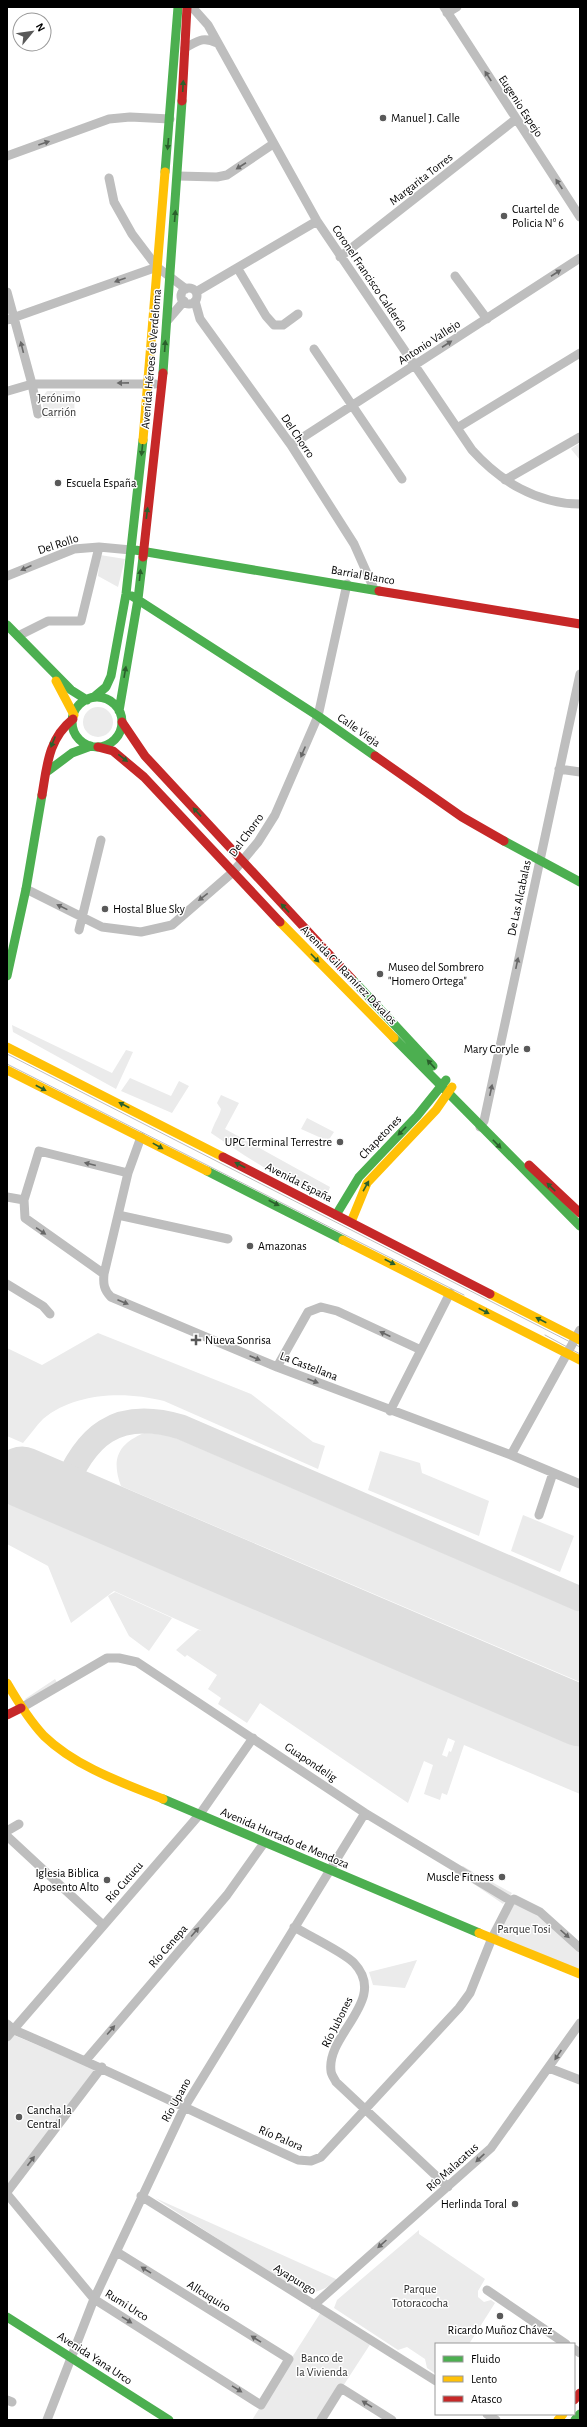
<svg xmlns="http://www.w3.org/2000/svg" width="587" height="2427" font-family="'Alegreya Sans',sans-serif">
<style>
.green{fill:#ebebeb;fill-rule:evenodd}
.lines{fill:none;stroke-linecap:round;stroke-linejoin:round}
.taxiway{stroke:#dedede;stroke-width:25}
.runway{stroke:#dedede;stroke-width:61}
.street{stroke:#bebebe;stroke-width:9}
.fast{stroke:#4caf50;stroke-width:9}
.slow{stroke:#ffc107;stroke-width:9}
.jam{stroke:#c62828;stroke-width:9}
.tram{stroke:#bebebe;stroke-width:1}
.oneway{fill:#686868}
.oneway2{fill:#2a602c}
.poi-dot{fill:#595959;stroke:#fff;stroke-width:1.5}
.labels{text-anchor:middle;stroke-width:3;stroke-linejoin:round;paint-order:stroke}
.street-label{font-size:12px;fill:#000;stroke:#fff}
.poi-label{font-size:12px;fill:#000;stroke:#fff;text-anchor:start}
.park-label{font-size:12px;fill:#323232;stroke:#fff}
</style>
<rect width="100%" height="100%" fill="#fff"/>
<!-- green -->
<path class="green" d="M47,391H75L74,418H43V396Z
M580,443V460L571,449Z
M100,555L125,559L118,587L98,576Z
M83 722a15 15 0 1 1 30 0a15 15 0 1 1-30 0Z
M12,1025L112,1073L126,1050L133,1052L116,1089L13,1032Z
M130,1078L171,1096L179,1081L189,1086L172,1113L121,1091Z
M221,1095L239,1103L225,1129L330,1187L327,1195C284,1183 248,1158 211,1133C214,1123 219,1117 221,1109L217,1103Z
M307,1118L334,1132L328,1141L301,1129Z
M98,1333L251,1394L313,1442L325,1446L318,1469L164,1401C126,1391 75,1392 43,1419C36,1426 30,1435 23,1443L7,1436V1348L42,1365Z
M144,1433L169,1435L580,1612V1682L121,1486C111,1459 118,1444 144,1433Z
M380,1451L420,1463L422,1473L489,1501L479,1536L368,1490Z
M7,1501L580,1746V1794L464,1745L447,1795L442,1793L440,1800L424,1794L433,1765L424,1761L408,1803L260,1703L247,1723L218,1704L221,1698L208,1689L217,1675L187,1655L185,1657L176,1650L198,1630L202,1631L114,1591L71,1623L48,1566L7,1544ZM448,1738L455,1741L451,1752L449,1751L447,1757L442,1755Z
M523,1515L574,1536L560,1572L511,1551Z
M115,1592L172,1618L149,1651L129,1636L108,1596Z
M55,1679L58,1684L28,1703L25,1699Z
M463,1866L473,1872L471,1876L487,1886L490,1881L512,1893L509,1898H507L503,1904L465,1878L454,1873Z
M515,1902L558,1929L580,1949V1972L497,1938L500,1929Z
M417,1960L405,1988L373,1985L369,1972Z
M11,2034L97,2070L7,2188V2040Z
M155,2198L338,2280C324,2289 313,2297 297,2290Z
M419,2230V2234L485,2279L478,2291V2297L484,2302L491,2300L495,2303L469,2344H436V2374L427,2368L425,2359L407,2347L398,2350L334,2308L337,2300Z
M321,2312L371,2343L321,2420H252Z"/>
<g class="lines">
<!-- taxiway -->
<path class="taxiway" d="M62,1494C85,1435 116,1408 181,1427L580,1599"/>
<!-- runway -->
<path class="runway" d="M22,1477L580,1716"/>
<!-- street -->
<path class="street" d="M192,7L208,25L317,221L472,450C500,481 537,504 580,504
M444,7L580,217
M447,13L457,7
M185,48C198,41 203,36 217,43
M7,156L109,119L130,117L170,119
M178,176L217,177L227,175L273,144
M109,178L114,202L132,234L157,267L186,289
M340,257L516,119
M238,269L266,316L274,325H283L298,314
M455,276L487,319
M181 296a8 8 0 1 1 16 0a8 8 0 1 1-16 0Z
M7,292L32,384H155
M196,292L317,221
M195,301L200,319L291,445L354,544L374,589
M7,320L157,267
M167,321L184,301
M314,349L402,479
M8,391L32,384L38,414
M457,428L580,353
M291,445L580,258
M505,480L580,437
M7,576L74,549L99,547L131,550
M18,636L48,621H81L99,547
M559,769L580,772
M26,889L102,927L141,932L172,925L233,872L258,842L275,815L318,716L347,584
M79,930L101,840
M480,1127L484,1121L580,674
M141,1137L128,1173L104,1274C103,1284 104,1290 111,1297L277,1367L511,1455L580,1484
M7,1197L24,1200
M118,1215L228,1239
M104,1274L25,1218L24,1200L39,1151L128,1173
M7,1284L43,1306L50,1314
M277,1367L308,1312L321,1307L337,1311L421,1350
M390,1411L450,1293
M511,1455L580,1330
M539,1515L553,1473
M21,1708L107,1658H119L137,1662L365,1813L511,1901L514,1899L540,1912L580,1948
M7,1831L19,1824
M7,1836L103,1925
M294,1927C308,1935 345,1953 354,1963C389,2000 326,2034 331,2071C331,2075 335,2079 336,2082L448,2187
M7,2024L14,2030C110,2070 203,2117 298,2160L311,2161L321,2157L459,2008L470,1993L492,1938L511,1901
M7,2037L200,1814L253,1738
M86,2060L227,1895L264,1843
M549,2068L580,2080
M7,2192L102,2067
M7,2194L94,2299L261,2405L289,2359L117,2252
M141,2196L436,2381
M487,2290L566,2344
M314,2305L491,2148L580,2023
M574,2349L580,2353
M7,2400L12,2402
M487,2414L496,2420
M47,2420L94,2299L184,2108L365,1813
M321,2420L341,2388L392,2420"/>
<!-- fast -->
<path class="fast" d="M165,172L178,7
M163,373L182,101
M135,550L379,591
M132,596L318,716L375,756
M7,625L71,690L87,700
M94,697L106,687L111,676L126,594L143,440
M72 722a25 25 0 1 1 50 0a25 25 0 1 1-50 0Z
M119,711L138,599L143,557
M48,771L72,753L91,746
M504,841L580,882
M7,976L26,889L42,795
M352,979L433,1066
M394,1038L580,1226
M207,1171L343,1240
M336,1215L359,1177L417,1116L446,1080
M163,1799L479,1933
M7,2317L169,2420
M575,2420L580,2414"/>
<!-- slow -->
<path class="slow" d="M143,440L165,172
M56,681L74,715
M280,922L394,1038
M7,1047L223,1157
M7,1070L207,1171
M351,1222L367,1183L436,1110L452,1087
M343,1240L580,1360
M490,1294L580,1340
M7,1683C18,1702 29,1720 44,1736C76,1767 123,1783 163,1799
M479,1933L580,1974
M558,2420L563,2414"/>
<!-- jam -->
<path class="jam" d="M182,101L187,7
M143,557L163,373
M379,591L580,624
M122,722L145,756L352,979
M98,747L113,751L144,777L280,922
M375,756L462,817L504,841
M42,795C47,766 48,739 73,719
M223,1157L490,1294
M529,1165L580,1213
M7,1715L21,1708
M574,2400L580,2393"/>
<!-- tram -->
<path class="tram" d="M7,1054L580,1347
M7,1064L464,1295
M545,1335L580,1354"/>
</g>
<!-- one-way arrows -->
<defs><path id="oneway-solid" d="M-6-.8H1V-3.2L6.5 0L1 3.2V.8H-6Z"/></defs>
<g class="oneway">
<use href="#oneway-solid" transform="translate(488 76) rotate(-123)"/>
<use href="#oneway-solid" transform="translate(44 143) rotate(-19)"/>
<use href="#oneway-solid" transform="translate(241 166) rotate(147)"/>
<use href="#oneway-solid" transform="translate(559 184) rotate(-124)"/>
<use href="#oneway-solid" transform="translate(556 273) rotate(-33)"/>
<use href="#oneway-solid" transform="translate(120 280) rotate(160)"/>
<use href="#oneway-solid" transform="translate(447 344) rotate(-33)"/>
<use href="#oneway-solid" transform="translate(22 347) rotate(-104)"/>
<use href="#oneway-solid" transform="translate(123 383) rotate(179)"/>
<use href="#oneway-solid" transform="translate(26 568) rotate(156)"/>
<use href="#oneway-solid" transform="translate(303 752) rotate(113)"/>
<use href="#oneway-solid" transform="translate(203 897) rotate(142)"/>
<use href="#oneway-solid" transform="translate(62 907) rotate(-154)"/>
<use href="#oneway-solid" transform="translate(517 963) rotate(-78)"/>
<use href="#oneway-solid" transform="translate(491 1090) rotate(-78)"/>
<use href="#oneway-solid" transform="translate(90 1164) rotate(-166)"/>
<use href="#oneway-solid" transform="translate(41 1231) rotate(34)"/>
<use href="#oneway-solid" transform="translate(123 1302) rotate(23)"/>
<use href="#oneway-solid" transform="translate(385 1334) rotate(-155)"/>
<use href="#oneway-solid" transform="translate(255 1358) rotate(23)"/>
<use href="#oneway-solid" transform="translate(313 1381) rotate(21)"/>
<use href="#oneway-solid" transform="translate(195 1932) rotate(-49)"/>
<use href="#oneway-solid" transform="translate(565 1934) rotate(42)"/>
<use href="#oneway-solid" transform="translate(111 2030) rotate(-49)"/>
<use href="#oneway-solid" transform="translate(558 2055) rotate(124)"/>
<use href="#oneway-solid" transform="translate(480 2158) rotate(137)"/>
<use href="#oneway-solid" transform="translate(31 2161) rotate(-53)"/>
<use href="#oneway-solid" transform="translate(382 2244) rotate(138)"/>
<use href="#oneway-solid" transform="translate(146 2270) rotate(-148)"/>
<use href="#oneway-solid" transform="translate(127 2320) rotate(32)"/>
<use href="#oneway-solid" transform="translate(256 2339) rotate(-148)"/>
<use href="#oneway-solid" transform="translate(237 2389) rotate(32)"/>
<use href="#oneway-solid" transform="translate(367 2404) rotate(-148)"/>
</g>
<g class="oneway2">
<use href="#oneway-solid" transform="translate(183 86) rotate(-87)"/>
<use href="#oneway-solid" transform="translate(168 144) rotate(95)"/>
<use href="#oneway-solid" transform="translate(175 216) rotate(-85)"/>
<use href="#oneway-solid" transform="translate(165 346) rotate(-86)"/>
<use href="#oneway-solid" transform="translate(142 450) rotate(96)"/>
<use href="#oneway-solid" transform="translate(147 513) rotate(-83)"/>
<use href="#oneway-solid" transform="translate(140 575) rotate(-84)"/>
<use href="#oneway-solid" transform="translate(125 672) rotate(-80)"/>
<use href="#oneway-solid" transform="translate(53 742) rotate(112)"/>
<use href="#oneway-solid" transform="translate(123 758) rotate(38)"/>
<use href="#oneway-solid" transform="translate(197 812) rotate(-133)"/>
<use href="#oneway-solid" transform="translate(285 908) rotate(-133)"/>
<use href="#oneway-solid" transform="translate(315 958) rotate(46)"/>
<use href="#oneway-solid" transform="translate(431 1064) rotate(-133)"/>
<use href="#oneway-solid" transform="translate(41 1088) rotate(28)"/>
<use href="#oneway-solid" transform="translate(124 1105) rotate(-153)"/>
<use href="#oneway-solid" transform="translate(402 1131) rotate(134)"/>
<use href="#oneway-solid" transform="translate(497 1144) rotate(46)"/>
<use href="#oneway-solid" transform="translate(158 1146) rotate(29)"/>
<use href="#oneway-solid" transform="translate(240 1165) rotate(-153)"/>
<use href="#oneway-solid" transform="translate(366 1186) rotate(-61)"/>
<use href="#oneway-solid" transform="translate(551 1187) rotate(-136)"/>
<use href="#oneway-solid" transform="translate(274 1203) rotate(27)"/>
<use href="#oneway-solid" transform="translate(390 1262) rotate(27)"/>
<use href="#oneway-solid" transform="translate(484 1311) rotate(27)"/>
<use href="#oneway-solid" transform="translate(541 1320) rotate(-153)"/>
</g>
<!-- markers -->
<g class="poi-dot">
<circle cx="383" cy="118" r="4"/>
<circle cx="504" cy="216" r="4"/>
<circle cx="58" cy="483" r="4"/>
<circle cx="105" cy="909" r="4"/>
<circle cx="380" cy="974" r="4"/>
<circle cx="527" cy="1049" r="4"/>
<circle cx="340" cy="1142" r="4"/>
<circle cx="250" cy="1246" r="4"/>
<path d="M194 1334h4v4h4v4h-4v4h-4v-4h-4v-4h4z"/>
<circle cx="502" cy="1877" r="4"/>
<circle cx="107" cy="1880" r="4"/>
<circle cx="19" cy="2117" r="4"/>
<circle cx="515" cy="2204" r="4"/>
<circle cx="500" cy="2316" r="4"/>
</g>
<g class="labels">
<!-- street labels -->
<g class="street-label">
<text transform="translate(521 106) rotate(57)" y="4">Eugenio Espejo</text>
<text transform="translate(421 179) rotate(-38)" y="4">Margarita Torres</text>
<text transform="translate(370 278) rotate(56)" y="4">Coronel Francisco Calderón</text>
<text transform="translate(429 342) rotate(-33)" y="4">Antonio Vallejo</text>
<text transform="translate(151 359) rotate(-85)" y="4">Avenida Héroes de Verdeloma</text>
<text transform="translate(298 436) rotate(56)" y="4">Del Chorro</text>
<text transform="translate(58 544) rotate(-18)" y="4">Del Rollo</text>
<text transform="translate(363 575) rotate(10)" y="4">Barrial Blanco</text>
<text transform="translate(359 730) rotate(35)" y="4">Calle Vieja</text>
<text transform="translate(246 835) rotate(-54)" y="4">Del Chorro</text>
<text transform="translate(519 898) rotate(-78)" y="4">De Las Alcabalas</text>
<text transform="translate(349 975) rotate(46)" y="4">Avenida Gil Ramírez Dávalos</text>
<text transform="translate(380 1137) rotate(-46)" y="4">Chapetones</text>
<text transform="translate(299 1182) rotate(27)" y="4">Avenida España</text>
<text transform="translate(309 1366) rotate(21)" y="4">La Castellana</text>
<text transform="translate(311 1762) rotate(34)" y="4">Guapondelig</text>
<text transform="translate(285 1838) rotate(23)" y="4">Avenida Hurtado de Mendoza</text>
<text transform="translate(124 1882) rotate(-49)" y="4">Río Cutucu</text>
<text transform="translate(168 1946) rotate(-49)" y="4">Río Cenepa</text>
<text transform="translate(337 2022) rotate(-63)" y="4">Río Jubones</text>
<text transform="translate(176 2100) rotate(-61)" y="4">Río Upano</text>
<text transform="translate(281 2138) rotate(23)" y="4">Río Palora</text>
<text transform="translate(452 2167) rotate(-42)" y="4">Río Malacatus</text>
<text transform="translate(295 2279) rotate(32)" y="4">Ayapungo</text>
<text transform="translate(209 2296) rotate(32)" y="4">Allcuquiro</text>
<text transform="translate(127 2305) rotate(32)" y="4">Rumi Urco</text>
<text transform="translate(95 2358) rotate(33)" y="4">Avenida Yana Urco</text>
</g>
<!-- poi labels -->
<g class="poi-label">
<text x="391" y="122">Manuel J. Calle</text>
<text x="512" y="213">Cuartel de<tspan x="512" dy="14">Policia N° 6</tspan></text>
<text x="66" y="487">Escuela España</text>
<text x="113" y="913">Hostal Blue Sky</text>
<text x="388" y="971">Museo del Sombrero<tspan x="388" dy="14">"Homero Ortega"</tspan></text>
<text x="519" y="1053" text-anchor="end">Mary Coryle</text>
<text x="332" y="1146" text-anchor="end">UPC Terminal Terrestre</text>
<text x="258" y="1250">Amazonas</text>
<text x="205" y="1344">Nueva Sonrisa</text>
<text x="99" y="1877" text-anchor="end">Iglesia Biblica<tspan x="99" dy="14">Aposento Alto</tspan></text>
<text x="494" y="1881" text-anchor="end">Muscle Fitness</text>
<text x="27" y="2114">Cancha la<tspan x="27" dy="14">Central</tspan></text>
<text x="507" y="2208" text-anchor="end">Herlinda Toral</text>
<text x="500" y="2334" text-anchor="middle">Ricardo Muñoz Chávez</text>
</g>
<!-- park labels -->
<g class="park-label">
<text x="59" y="402">Jerónimo<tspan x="59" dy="14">Carrión</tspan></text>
<text x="524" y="1933">Parque Tosi</text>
<text x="420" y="2293">Parque<tspan x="420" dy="14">Totoracocha</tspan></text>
<text x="322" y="2362">Banco de<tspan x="322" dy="14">la Vivienda</tspan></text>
</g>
</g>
<!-- border -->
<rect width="587" height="2427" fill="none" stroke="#000000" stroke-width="16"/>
<!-- legend -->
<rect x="435" y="2343" width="140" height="72" fill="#ffffff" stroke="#999999"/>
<rect x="443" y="2356" width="20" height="6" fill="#4caf50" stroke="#999999"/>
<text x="471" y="2363" font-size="12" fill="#000000">Fluido</text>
<rect x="443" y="2376" width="20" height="6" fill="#ffc107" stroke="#999999"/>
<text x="471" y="2383" font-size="12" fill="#000000">Lento</text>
<rect x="443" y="2396" width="20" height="6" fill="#c62828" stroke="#999999"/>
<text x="471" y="2403" font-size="12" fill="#000000">Atasco</text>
<!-- north arrow -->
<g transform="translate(32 32) rotate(61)"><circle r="19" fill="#ffffff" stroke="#999999"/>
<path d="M0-3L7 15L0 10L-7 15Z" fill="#595959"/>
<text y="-6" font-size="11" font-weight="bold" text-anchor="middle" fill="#000000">N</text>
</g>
</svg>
